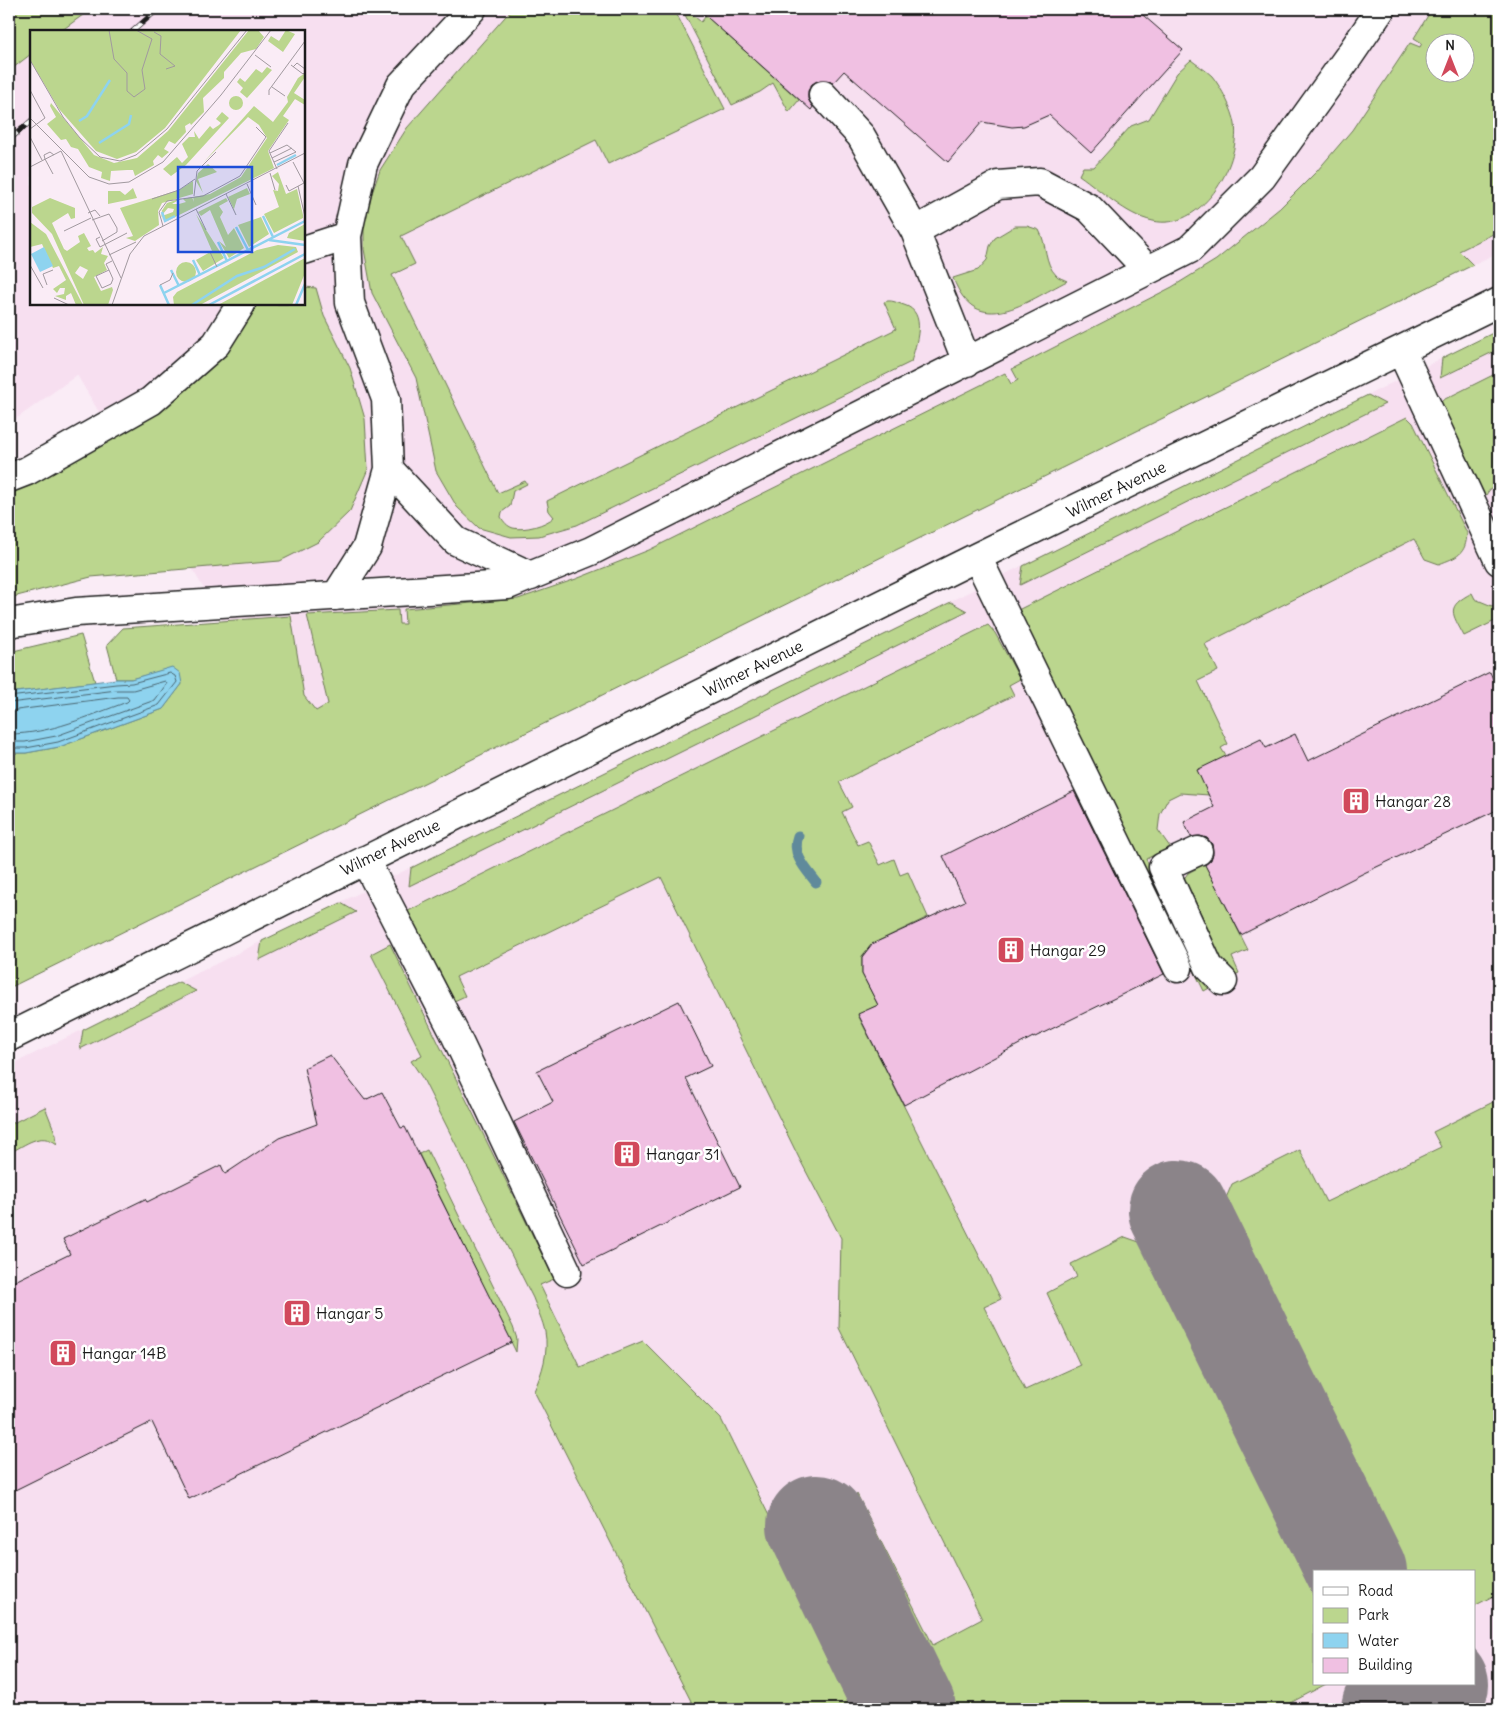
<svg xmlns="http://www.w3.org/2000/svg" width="1508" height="1718" font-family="Delius,sans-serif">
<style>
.built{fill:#f7dff0;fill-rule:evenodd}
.green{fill:#bbd68e;stroke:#6c7955;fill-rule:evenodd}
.water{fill:#8ed3ef;stroke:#608a9b}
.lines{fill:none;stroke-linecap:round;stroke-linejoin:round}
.shore{stroke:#4a6570;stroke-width:1}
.stream{stroke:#608a9b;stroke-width:11}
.taxiway{stroke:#8b8489;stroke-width:100}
.building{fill:#f0c0e2;stroke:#1c1c1c}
.minor-casing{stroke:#1c1c1c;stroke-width:31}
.minor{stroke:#fff;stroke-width:28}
.rail-casing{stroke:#1c1c1c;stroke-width:5.5}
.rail{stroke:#fff;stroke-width:4;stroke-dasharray:11;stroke-linecap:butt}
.labels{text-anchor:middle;stroke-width:5;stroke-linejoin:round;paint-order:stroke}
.street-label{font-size:16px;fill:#1c1c1c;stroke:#fff}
.poi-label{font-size:16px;fill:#1c1c1c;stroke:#fff;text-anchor:start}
.inset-river{fill:none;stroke:#8ed3ef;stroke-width:2.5}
.inset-road{fill:none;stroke:#a1999f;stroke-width:1}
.view{fill:#1d4ed8;fill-opacity:0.15;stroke:#1d4ed8;stroke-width:2.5}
.inset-edge{fill:none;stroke:#1c1c1c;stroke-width:2.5}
</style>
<rect width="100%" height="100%" fill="#faecf6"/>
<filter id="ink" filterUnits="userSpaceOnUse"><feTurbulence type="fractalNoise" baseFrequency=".02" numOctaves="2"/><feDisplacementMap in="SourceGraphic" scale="10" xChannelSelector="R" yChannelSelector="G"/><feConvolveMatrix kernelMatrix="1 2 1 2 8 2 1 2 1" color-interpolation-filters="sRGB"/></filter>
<g filter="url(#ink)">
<!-- built -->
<path class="built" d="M24,9H1499V252L343,823L77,375L9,424V25ZM31,31H304V304H31ZM1436,42H1466V72H1436Z
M1499,330V1709H9V1066ZM1314,1572H1474V1684H1314Z"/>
<!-- green -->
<path class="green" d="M9,9H91L61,31H31V54L9,71Z
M512,9H679L676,13L725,109L608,164L596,140L401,236L415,264L392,275L498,493L525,481L527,484L513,491L510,506L502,512L501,517C504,522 507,526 513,528C524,531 546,525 554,517L549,511L547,501L896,329L884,302C891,299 897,303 904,305C928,312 916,344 911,362L577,525L539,536L511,537L479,528L457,507L436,471L416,378L372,293L364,249V216L380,170L407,128Z
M1432,9H1499V231L1459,251L1473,265L9,988V753H26L59,747L163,709L182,684L172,668L131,679H116L107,645L123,628L291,616L304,696L316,711L328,704L307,615L398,610L399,624H405L404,609L518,599L576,579L649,550L1005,373L1011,384L1018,380L1012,369L1172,287L1216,260L1280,208L1317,171L1352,130L1410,43L1420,47L1422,43L1414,38ZM1436,42H1466V72H1436Z
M687,10L701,22L706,16L799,100L789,112L773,83L760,92L732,105L684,13Z
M1191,60C1197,65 1206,70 1212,76C1221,87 1233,110 1235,124C1241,166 1200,232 1153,221C1125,215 1102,191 1079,175L1083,167H1094L1131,126L1149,119L1177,73Z
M1015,226H1027L1039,230C1047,244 1044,263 1056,275C1058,278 1064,279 1067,281C1027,301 977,341 953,278L978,270L987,260L990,246L995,238Z
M304,287L316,288L324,316L350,368L365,419L368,469L350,511L318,542L280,561L91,577L9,598V486L160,407L249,304H304Z
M1499,330V349L1440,378L1442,358Z
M1499,372V487C1492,486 1490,489 1486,495H1482L1437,403Z
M1368,395L1385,404L1020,585L1023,566Z
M1407,417L1413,423L1467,533C1466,555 1457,557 1439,564L1425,559L1414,539L1205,644L1218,671L1198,681L1228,744L1221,748L1226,756L1209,795L1180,793L1168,799L1160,814L1158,830L1170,847L1146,859L1200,970L1213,986L1204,991L1018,610Z
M1472,593L1475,599L1492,606L1499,603V619L1464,636C1452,613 1445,607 1472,593Z
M951,602L967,611L409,886L411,868Z
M988,625L995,633L1020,679L1009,685L1014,695L839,782L852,807L842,812L858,845L868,841L880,865L894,859L900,875L908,872L928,917L872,944L862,956V974L878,1005L858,1015L1001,1299L984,1307L1025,1390L1080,1365L1047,1293L1077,1277L1071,1264L1125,1237L1145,1244L1314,1586V1684H1326L1279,1709H943L847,1511L857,1494L933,1645L982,1619L839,1328L841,1238L799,1158L661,877L456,977L465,996L450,1003L406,912Z
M81,635L95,682L9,693V652Z
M1205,864L1248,950L1232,957L1239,973L1235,975L1215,956L1183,880L1188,873Z
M341,903L356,912L259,960L262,941Z
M390,944L554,1279L540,1285L580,1367L643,1341L721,1419L865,1709H695L534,1391C542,1373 549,1352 545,1332C543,1321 537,1309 533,1298L423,1079L411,1061L422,1055L371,954Z
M179,982L196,991L80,1049L83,1030Z
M1499,1099V1593L1474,1606V1572H1400L1223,1205L1232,1184L1300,1150L1326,1202L1441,1147L1433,1132Z
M45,1107L56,1135L57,1144C40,1131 26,1145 9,1153V1125Z
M427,1150L513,1327L517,1339L516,1352L419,1154Z"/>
<!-- water -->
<path class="water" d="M172,667L180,673L182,684L163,709L59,747L26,753H9V693L116,679H131Z"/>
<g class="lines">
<!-- shore -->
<path class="shore" d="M9,697L116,684L132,683L170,673L175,676L177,682L159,705L58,742L26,748H9
M9,703L117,690H133L165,681L167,683L155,700L56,736L25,742H9
M9,711L118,697H127L129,700L127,702C88,716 51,734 9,734"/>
<!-- stream -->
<path class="stream" d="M798,836C791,854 806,869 816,882"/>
<!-- taxiway -->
<path class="taxiway" d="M1178,1210L1357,1572
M817,1525L906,1709
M1391,1709L1439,1684"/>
</g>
<!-- building -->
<path class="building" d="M698,9H1136L1183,50L1091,153L1049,115L1024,126L1012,127L982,122L948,162L844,71L833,83L827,80H820L812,84L808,91V99L813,107L811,110Z
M1490,672L1499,693V809L1364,873L1241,935L1205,865L1211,860L1213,853L1212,844L1207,838L1200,836L1191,837L1184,822L1214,807L1197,770L1261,739L1266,748L1295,734L1308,761Z
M1074,791L1164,974L1033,1038V1037L904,1105L858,1014L878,1005L862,974V957L872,944L965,901L943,856Z
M679,1001L711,1066L686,1078L740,1187L584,1264L514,1122L553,1102L537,1071Z
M330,1055L365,1100L382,1092L401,1128L405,1127L512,1342L189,1499L152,1422L9,1493V1284L70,1254L63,1239L145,1199L147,1202L221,1165L225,1174L279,1138L317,1124L304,1068Z"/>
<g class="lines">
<defs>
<path id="minor" d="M823,95L861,136L915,231L967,362
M915,231L998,185L1040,182L1089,208L1148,270
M304,250L347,236
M1401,350L1499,561
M389,469L456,541L531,576
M9,478L27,471L151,401L216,344L241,304
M977,557L1178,968
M336,596L367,547L389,469L386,399L350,303L347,236L363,164L401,85L472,9
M9,623L76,612L508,585L591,551L1190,249L1262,177L1349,56L1381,9
M1198,851L1163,867L1209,967L1223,981
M365,860L454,1032L567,1272
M9,1037L977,557L1499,302"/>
</defs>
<!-- minor casing -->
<use href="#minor" class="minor-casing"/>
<!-- minor -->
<use href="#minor" class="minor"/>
<defs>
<path id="rail" d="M133,31L158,9
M9,140L31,121"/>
</defs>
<!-- rail casing -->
<use href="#rail" class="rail-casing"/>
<!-- rail -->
<use href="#rail" class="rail"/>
</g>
</g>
<!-- icons -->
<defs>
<symbol id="building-square" viewBox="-11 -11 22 22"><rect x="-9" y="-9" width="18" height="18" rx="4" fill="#d1495b" stroke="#fff"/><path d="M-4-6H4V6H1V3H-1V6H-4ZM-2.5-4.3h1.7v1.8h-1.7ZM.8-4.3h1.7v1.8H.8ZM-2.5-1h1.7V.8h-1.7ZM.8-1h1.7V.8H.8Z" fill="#fff"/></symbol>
</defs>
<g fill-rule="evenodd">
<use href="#building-square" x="1340" y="785" width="32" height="32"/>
<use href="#building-square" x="995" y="934" width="32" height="32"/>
<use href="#building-square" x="611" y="1138" width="32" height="32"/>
<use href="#building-square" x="281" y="1297" width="32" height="32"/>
<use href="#building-square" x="47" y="1337" width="32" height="32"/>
</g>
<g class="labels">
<!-- street labels -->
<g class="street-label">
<text transform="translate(1116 489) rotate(-26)" y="6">Wilmer Avenue</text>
<text transform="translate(753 668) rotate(-26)" y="6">Wilmer Avenue</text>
<text transform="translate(390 847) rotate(-26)" y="6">Wilmer Avenue</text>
</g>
<!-- poi labels -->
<g class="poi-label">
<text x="1375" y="807">Hangar 28</text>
<text x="1030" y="956">Hangar 29</text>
<text x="646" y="1160">Hangar 31</text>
<text x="316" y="1319">Hangar 5</text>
<text x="82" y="1359">Hangar 14B</text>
</g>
</g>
<!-- overview -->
<g transform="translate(30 30)">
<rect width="275" height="275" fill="#faecf6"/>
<path d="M0,0H211L135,98L106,122L87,129L66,121L29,79L0,30ZM219,0H228L234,7L226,19L211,23L194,42V48L173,68L174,82L161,95L160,93L155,96L156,102L145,114L139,111L134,119L139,122L132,128L128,125L123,131L124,135L105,146L103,140H97L81,141L80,151L71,148L72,142L59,137L48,119L41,117L36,109L31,110L17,94L26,87L20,76L21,73L64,125L84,133L107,128L138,101ZM256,0L265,4L253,22L238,11L241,6L249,11ZM237,37L242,40L217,68L210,62L213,58L207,52L210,48L215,52L226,39L232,43ZM275,43V47L264,63L275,70V75L265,69L253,86L259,90L238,121L244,138L137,191L132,186L143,182L144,179L138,178L132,185V180L131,183L133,190L131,185V182L137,173L152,168L142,174H149L156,172L153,169L162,167L164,172L163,167L180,164L211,147L237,108L229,95L218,87L173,133L224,76L243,92L258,72L257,67L268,48ZM199 73a7 7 0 1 1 14 0a7 7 0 1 1-14 0ZM192,82L199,88L156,135L141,146L133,139L147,127L152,133L158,127L152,114L159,107H165L164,101L169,109L180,96L183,99L189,95L191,93L186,89ZM178,134L187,142L168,149L173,163L193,153L173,163L166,151L168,143ZM248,142L256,164L267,159L273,185V188L244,203L234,184L249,177L243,160L248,161L249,154L242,146ZM163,151V164L132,173L128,181L129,195L105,211L96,208L103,206L90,178L149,160ZM103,158L107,168L78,174V161H90L95,165ZM217,158L220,164L207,169L204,179L207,186L198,167ZM20,168L45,178V188L41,189L38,183L22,193L34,219L37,221L50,212L48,206L54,203L61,216L57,218L59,221L63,220L65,223L73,217L71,224L78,226L74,233L77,240L64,247L71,261L82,257L83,260L78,275H54L22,204L2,183V177ZM50,236L58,240L53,249L45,243ZM196,168L198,171L189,176L193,182L190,187L198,205L204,198L214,218L199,228L189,211L196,217L180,180L171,186L168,182ZM166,184L194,228L173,241L166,230L182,221ZM231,187L239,204L219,217L208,195ZM0,192L16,204L53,275H46L41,263L36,266V270L25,266L34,264L35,258H30L27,263L23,259L36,250L29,236L23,238L12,214L0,217ZM275,194V211L257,208L259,203ZM248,215L266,217L268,222L170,275H144L143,267L147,262L227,220ZM275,228V243L262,275H188ZM146 242a10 10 0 1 1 20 0a10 10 0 1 1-20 0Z" fill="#bbd68e" fill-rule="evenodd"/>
<path d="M14,217L23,236L10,242L1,224Z" fill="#8ed3ef"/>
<path class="inset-river" d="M49,91L57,86L80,50M69,113L99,94L101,85M247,135L266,125M132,182L135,191L145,186M233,186L243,207M206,197L218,220M239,210L275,215M188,212L197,231M163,230L170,245M141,240L149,256M130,255L139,275M134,263L275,191M162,275L207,246L234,237L265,219M179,275L275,224M266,275L275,254"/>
<path class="inset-road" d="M79,0L84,29L97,43V61L104,67L115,59L112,40L122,9L106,0M124,2L131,6L130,24L145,36L136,39M225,25L241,37M0,30L33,87L50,108L70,127L90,131L106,125L137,99L217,0M261,35L273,44L275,42M263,37L267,33L275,39M242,57L255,66M0,60L15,88L0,99M239,65V60L275,11M0,88L59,147L79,154L99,152L133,132L191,65L241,0M0,107L12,130M240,123L257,115L266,122L244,132M242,128L262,118M15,129L23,144M15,129L14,125L20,122L24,125M0,137L31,121L91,248M247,139L239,121L258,93M240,143L245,160M217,154L226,175M256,155L259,161L274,153L263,132M268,156L275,187M196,164L206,185M164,166L167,141L186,122M122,169L149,160L165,149M166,179L176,200M58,183L65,180L70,186M62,190L79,184L87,198V202L72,211M133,196L129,182L137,171L173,166L210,146L236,107L226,97M34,201L61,188M70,207L66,209L70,217L97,203M180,222L187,237M79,225L106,212M0,235L13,258M79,240L83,249L81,254L72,258L66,246L79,240L76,234L82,231M17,255L13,244L23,240M130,255L140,250L143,243M24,268L39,275M82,275L100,224L114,206L275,123"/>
<path class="view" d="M148,137H222V222H148Z"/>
<rect width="275" height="275" class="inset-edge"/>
</g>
<!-- margin -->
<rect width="1508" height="1718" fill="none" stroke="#fff" stroke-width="30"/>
<rect x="15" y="15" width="1478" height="1688" fill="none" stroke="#1c1c1c" stroke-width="2" filter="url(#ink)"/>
<!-- legend -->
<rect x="1313" y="1570" width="162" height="115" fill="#ffffff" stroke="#a4a4a4"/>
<rect x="1323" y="1587" width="25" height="8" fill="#ffffff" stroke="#a4a4a4"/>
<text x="1358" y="1596" font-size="15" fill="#1c1c1c">Road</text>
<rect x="1323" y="1608" width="25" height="15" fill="#bbd68e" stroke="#a4a4a4"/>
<text x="1358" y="1620" font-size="15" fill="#1c1c1c">Park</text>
<rect x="1323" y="1633" width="25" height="15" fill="#8ed3ef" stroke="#a4a4a4"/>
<text x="1358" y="1646" font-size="15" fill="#1c1c1c">Water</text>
<rect x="1323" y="1658" width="25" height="15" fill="#f0c0e2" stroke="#a4a4a4"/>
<text x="1358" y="1670" font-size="15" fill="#1c1c1c">Building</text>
<!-- north arrow -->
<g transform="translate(1450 58)"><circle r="24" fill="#ffffff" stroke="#a4a4a4"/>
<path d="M0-4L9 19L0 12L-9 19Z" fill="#d1495b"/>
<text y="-8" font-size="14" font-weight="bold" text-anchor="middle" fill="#1c1c1c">N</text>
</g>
</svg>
